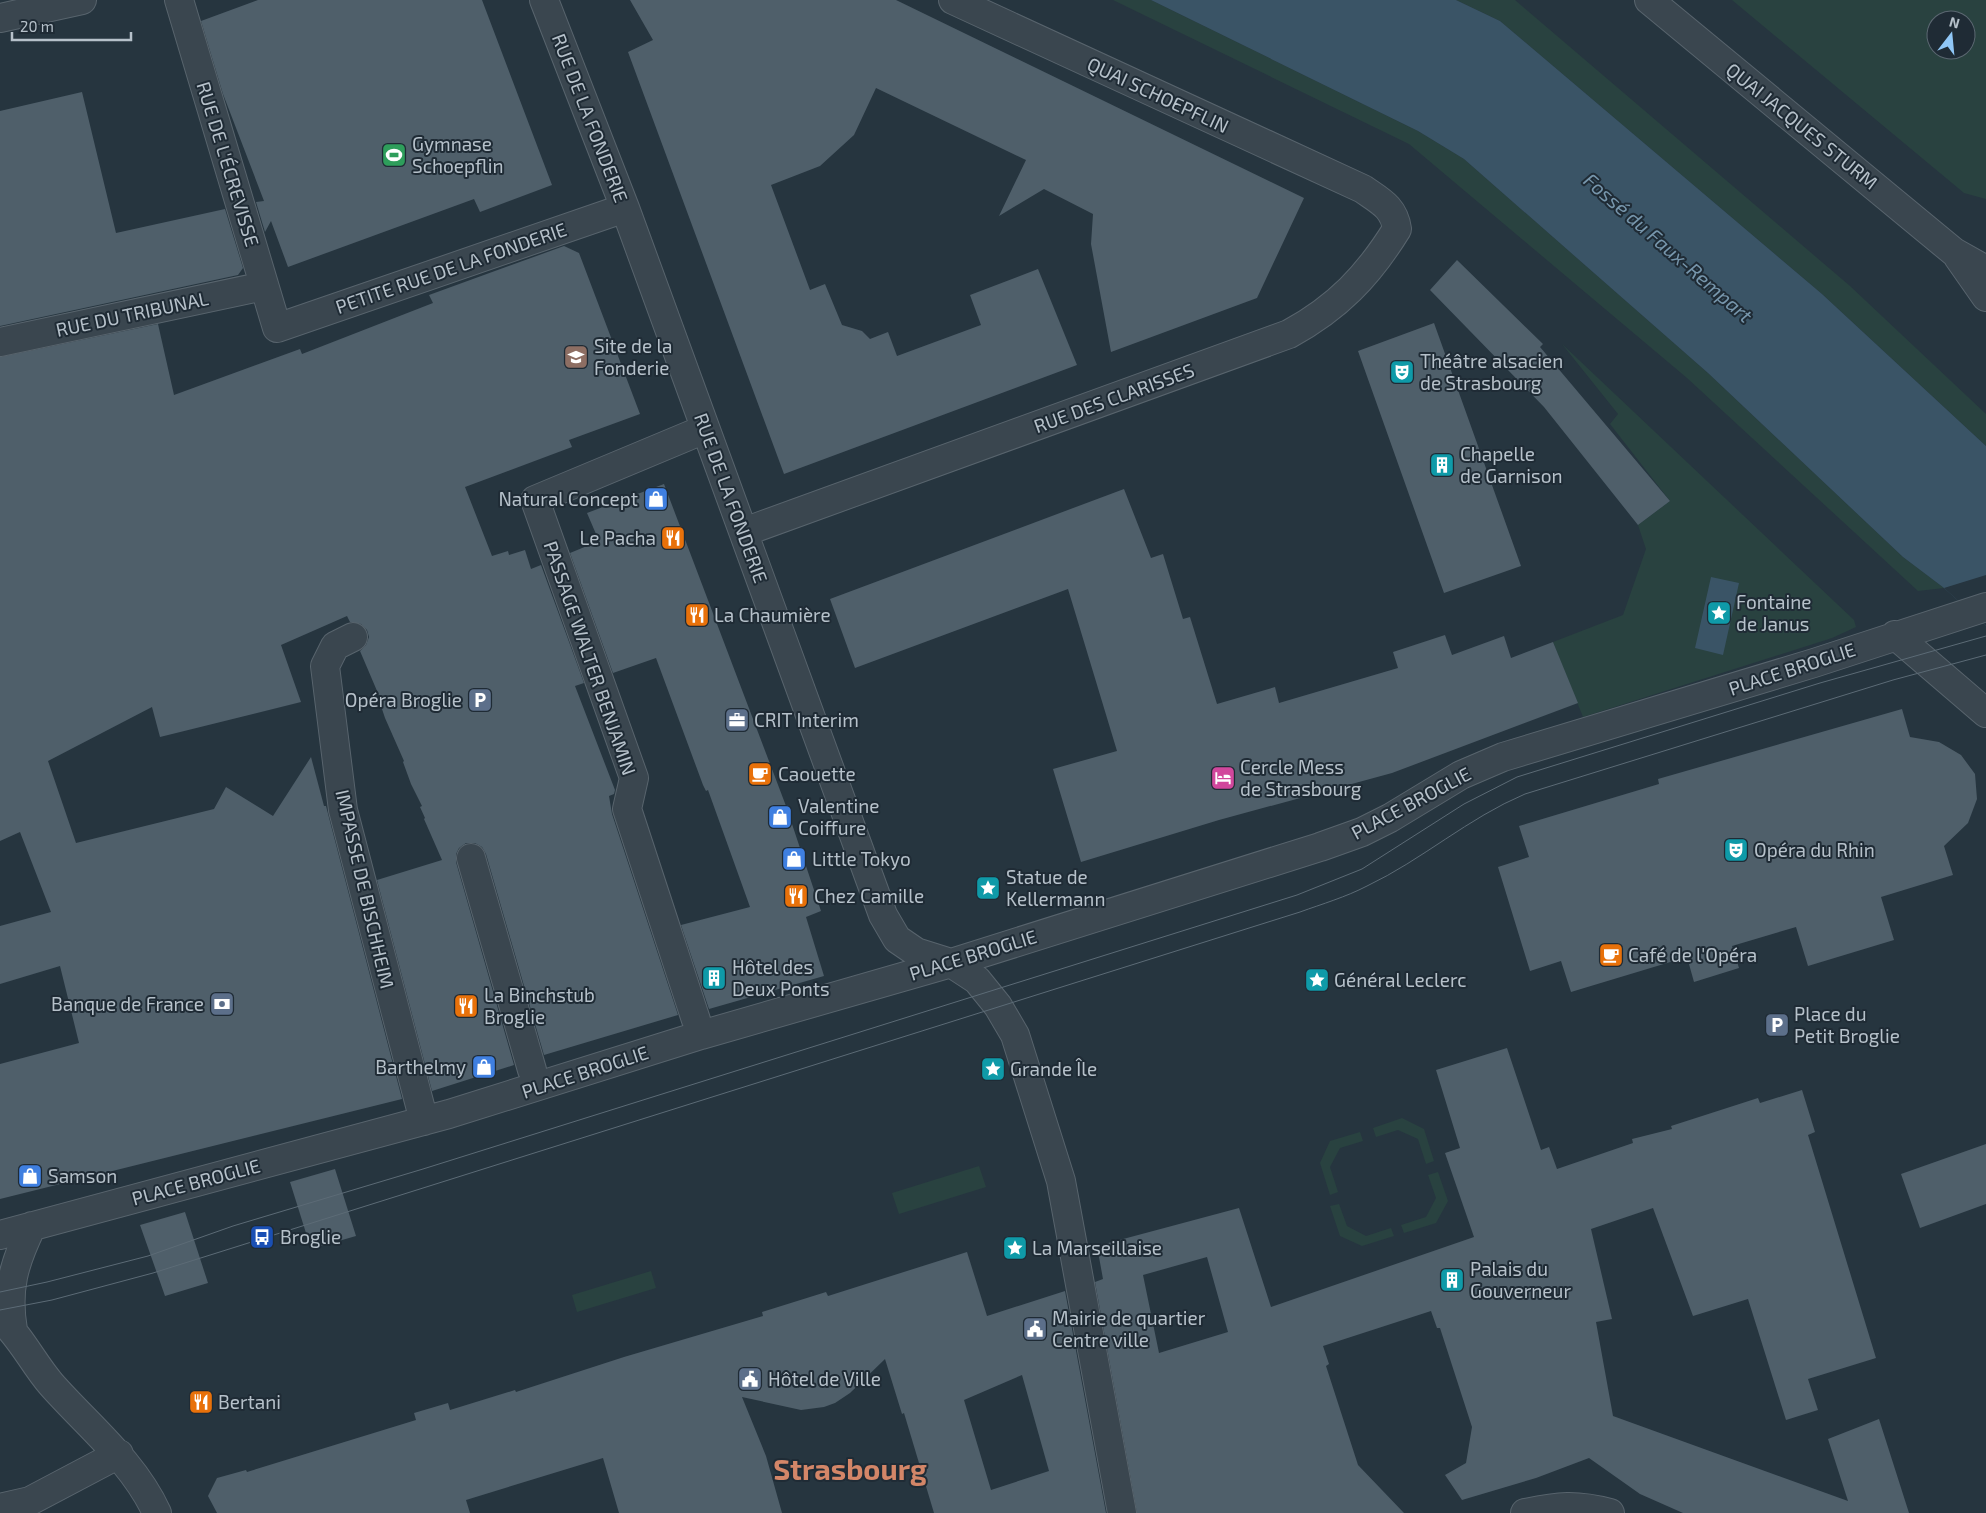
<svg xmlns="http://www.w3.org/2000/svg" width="1986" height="1513" font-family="'Exo 2',sans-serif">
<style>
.green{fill:#294240;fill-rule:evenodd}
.water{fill:#3a5466}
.pier{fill:#26353f}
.building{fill:#4f5f6a;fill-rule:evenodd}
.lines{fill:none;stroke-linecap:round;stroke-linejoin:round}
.minor-casing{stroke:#58646d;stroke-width:30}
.minor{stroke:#3a464f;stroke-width:28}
.tram{stroke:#5c6b76;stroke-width:1}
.labels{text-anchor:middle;stroke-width:4;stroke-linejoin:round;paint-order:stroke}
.street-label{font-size:19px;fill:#b6c1ca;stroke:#1f2b35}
.poi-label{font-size:19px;fill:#b6c1ca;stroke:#1f2b35;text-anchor:start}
.water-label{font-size:20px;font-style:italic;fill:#7796ac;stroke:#1f2b35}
.town-label{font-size:29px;font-weight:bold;fill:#d38668;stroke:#1f2b35}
</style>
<rect width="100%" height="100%" fill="#26353f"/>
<!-- green -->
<path class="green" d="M1113,0H1151L1418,131L1464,159L1708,373L1903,557L1944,588L1918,591L1687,378L1409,144Z
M1456,0H1515L1850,286L1986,414V446L1822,294L1500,21Z
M1732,0H1986V199L1964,193ZM1936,20H1966V50H1936Z
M1562,344L1854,620L1856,627L1832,638L1583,717L1553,642L1623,615L1646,549L1638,525L1670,501L1610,424L1618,414Z
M1402,1118L1424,1129L1434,1161L1426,1164L1418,1139L1398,1130L1376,1137L1373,1128Z
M1360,1132L1363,1141L1340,1148L1330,1167L1338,1192L1330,1195L1320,1163L1330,1141Z
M979,1166L986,1187L899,1214L892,1193Z
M1438,1172L1448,1201L1436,1223L1404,1233L1401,1225L1426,1217L1436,1198L1428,1175Z
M1339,1204L1347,1226L1366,1236L1391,1228L1394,1236L1362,1246L1340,1236L1330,1206Z
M651,1271L656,1288L577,1312L572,1295Z"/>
<!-- water -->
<path class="water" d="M1151,0H1456L1500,21L1822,294L1986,446V626L1944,588L1903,557L1708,373L1464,159L1418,131Z
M1711,577L1739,583L1723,655L1695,648Z"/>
<!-- pier -->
<path class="pier" d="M1986,575V626L1944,588Z"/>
<!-- building -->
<path class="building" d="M258,0H482L552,185L480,212L474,199L288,267L271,221L265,232L256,202L264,201L223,94L201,21Z
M630,0H896L1304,198L1257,298L1111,352L1091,244L1093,214L1044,189L999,216L1026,160L876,88L854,135L820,166L771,185L810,290L825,284L842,325L862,331L870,339L888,332L897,356L981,325L970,295L1038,269L1077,365L784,474L628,52L653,40Z
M82,92L116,233L225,209L243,268L238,275L0,326V111Z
M564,246L579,253L640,414L569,440L572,447L465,487L492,556L508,551L509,555L525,550L531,569L541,565L584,683L575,686L615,790L614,794L609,796L612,814L678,1015L544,1055L486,854L482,847L475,843H466L459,848L456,854V862L514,1065L432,1091L377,880L442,860L424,819L425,818L420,807L422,806L411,784L403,762L404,761L385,718L381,706L383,705L360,651L366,645L369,637L367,630L361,624L350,622L347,616L281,645L301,702L160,737L152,707L48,761L76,843L214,809L226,787L273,816L311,757L324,806H326L402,1099L0,1199V1064L79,1043L60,966L0,984V926L51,912L20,832L0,841V357L158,324L174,395L300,349L302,354L433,303L429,295Z
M1457,260L1543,344L1540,347L1670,501L1638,525L1544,407L1430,290Z
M1434,323L1521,566L1444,593L1358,351Z
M664,484L786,806L821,911L806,917L824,976L709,1009L681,925L750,907L708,790L706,791L703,785L656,658L613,673L570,553L599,541L587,513Z
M1124,489L1151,558L1163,554L1183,619L1190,617L1217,704L1275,687L1279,703L1398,668L1393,652L1445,635L1452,655L1504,636L1511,658L1553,642L1578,703L1392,773L1219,820L1081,862L1053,769L1117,751L1068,589L855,668L830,599Z
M1902,709L1910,737L1939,742L1961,755L1975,774L1977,799L1968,823L1944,846L1953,875L1881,897L1894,940L1808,966L1796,927L1732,946L1739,968L1694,982L1687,957L1571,992L1561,961L1530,971L1498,867L1529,857L1519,826L1659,784L1658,779Z
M1507,1048L1541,1150L1549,1147L1557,1169L1633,1143L1632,1139L1672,1129L1671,1126L1758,1098L1760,1103L1802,1090L1815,1132L1808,1135L1876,1358L1808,1379L1818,1410L1786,1420L1748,1299L1693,1316L1653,1208L1591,1229L1612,1319L1596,1322L1613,1416L1848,1501L1828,1439L1879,1419L1909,1513H1683L1640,1494L1589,1458L1536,1478L1462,1500L1445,1475L1466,1463L1472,1427L1440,1328H1437L1431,1311L1323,1346L1329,1364L1326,1366L1358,1465L1404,1513H1137L1095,1282L1103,1279L1097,1246L1239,1208L1271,1307L1474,1237L1445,1153L1460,1148L1436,1070ZM1207,1257L1228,1332L1159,1353L1143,1275Z
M1986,1144V1204L1920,1228L1901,1174Z
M335,1169L356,1236L311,1249L290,1182Z
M185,1212L208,1283L165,1296L140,1225Z
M967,1252L987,1316L1065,1291L1106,1513H934L904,1413L902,1414L885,1359L850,1393L835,1403L824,1407L801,1410L742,1397L766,1456L782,1513H619L603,1458L466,1500L470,1513H217L208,1496L217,1478L246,1470L247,1472L416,1420L414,1413L448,1403L450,1410L515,1390L516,1392L624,1357L763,1316L762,1312L826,1292L828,1296ZM1022,1375L1049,1471L991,1490L964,1400Z"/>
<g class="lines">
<defs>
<path id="minor" d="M179,0L277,328L625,208
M544,0L625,208L883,915L897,939L916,952L951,963L977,980L998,1006L1015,1035L1061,1181L1122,1513
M1649,0L1954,252L1986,270
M0,18L82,0
M1958,257L1986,297
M0,342L264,286
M744,532L1289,334C1337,308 1368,276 1397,229C1394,207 1380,201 1363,189L953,0
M1895,635L1986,713
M353,637L335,646L325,666L343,810L424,1121
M471,858L532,1070
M696,1020L627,809L634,778L535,500L705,429
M0,1235L449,1114L701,1035L951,963L1320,847L1362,832L1390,818L1461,775L1503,757L1814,663L1986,607
M0,1318C21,1337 33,1363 51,1384C88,1426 133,1461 157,1513
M13,1330C6,1289 14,1263 32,1226
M0,1508L30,1501L119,1454
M1525,1513C1558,1506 1576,1504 1610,1513"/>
</defs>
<!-- minor casing -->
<use href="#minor" class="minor-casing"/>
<!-- minor -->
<use href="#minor" class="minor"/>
<!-- tram -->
<path class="tram" d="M0,1292L47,1282L148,1256L233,1226L423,1169L1297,895L1362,869L1464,804L1517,777L1820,683L1986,636
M0,1310L52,1300L153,1273L1300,912C1322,904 1346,897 1367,886C1422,860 1468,818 1525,794L1893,680L1986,655"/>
</g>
<!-- icons -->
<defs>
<symbol id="stadium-square" viewBox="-11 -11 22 22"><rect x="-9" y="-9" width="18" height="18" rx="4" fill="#2e9e5b" stroke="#1f2b35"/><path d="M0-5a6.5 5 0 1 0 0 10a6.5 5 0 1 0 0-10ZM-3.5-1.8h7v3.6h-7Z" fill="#fff"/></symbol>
<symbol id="university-square" viewBox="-11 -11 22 22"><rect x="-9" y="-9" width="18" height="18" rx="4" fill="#8d6e63" stroke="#1f2b35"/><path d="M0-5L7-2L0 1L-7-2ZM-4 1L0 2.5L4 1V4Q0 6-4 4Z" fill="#fff"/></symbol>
<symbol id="theatre-square" viewBox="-11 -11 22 22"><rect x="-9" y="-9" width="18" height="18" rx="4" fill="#0f9aa8" stroke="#1f2b35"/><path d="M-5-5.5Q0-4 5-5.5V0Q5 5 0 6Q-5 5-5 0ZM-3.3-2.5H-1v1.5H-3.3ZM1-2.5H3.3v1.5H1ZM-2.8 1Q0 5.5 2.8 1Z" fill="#fff"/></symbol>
<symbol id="building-square" viewBox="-11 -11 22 22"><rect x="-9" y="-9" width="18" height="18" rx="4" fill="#0f9aa8" stroke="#1f2b35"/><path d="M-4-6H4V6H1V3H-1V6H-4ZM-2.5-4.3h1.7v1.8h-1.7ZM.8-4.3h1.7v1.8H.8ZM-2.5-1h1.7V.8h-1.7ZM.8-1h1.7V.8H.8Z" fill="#fff"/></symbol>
<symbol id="shop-square" viewBox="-11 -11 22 22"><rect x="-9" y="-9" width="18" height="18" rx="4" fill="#3f7fe0" stroke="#1f2b35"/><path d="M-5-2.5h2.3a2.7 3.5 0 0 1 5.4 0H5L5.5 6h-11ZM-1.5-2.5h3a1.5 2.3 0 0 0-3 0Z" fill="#fff"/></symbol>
<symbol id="restaurant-square" viewBox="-11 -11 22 22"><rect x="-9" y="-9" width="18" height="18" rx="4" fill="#e8710a" stroke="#1f2b35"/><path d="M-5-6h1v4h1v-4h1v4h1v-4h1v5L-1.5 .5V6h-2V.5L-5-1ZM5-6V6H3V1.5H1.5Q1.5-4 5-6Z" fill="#fff"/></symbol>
<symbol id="sight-square" viewBox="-11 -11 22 22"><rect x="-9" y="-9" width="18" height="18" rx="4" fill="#0f9aa8" stroke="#1f2b35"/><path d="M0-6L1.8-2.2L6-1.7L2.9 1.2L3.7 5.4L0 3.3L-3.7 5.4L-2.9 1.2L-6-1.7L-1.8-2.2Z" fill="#fff"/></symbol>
<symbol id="parking-square" viewBox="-11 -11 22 22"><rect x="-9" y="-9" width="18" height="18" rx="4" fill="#5c6f8a" stroke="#1f2b35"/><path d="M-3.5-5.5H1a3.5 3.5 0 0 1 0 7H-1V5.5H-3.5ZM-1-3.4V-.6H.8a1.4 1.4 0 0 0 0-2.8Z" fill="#fff"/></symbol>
<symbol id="office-square" viewBox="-11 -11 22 22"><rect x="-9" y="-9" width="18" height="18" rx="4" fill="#5c6f8a" stroke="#1f2b35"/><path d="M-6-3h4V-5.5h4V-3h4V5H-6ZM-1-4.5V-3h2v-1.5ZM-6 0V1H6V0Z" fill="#fff"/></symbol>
<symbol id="cafe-square" viewBox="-11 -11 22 22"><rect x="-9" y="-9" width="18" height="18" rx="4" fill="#e8710a" stroke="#1f2b35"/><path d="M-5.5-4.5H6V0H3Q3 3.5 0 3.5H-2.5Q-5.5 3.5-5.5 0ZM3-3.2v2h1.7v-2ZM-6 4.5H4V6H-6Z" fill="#fff"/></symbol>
<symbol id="hotel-square" viewBox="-11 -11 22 22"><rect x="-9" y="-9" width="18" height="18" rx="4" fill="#d1479c" stroke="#1f2b35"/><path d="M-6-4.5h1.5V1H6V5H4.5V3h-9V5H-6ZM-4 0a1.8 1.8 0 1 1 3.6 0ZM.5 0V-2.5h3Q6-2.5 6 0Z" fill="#fff"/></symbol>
<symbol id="bank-square" viewBox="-11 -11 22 22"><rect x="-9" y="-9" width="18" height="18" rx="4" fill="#5c6f8a" stroke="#1f2b35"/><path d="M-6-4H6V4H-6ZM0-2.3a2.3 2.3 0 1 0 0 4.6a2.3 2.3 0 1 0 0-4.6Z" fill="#fff"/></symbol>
<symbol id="bus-square" viewBox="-11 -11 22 22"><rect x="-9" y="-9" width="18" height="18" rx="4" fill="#1a4fb4" stroke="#1f2b35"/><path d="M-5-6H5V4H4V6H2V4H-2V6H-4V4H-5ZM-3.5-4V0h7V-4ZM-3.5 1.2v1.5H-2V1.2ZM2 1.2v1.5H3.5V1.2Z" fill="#fff"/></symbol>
<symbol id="civic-square" viewBox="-11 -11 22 22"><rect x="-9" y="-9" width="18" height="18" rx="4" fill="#5c6f8a" stroke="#1f2b35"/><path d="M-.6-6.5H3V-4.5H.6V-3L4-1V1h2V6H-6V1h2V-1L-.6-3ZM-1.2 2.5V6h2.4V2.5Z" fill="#fff"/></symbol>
</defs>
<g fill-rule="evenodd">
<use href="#stadium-square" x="380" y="141" width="28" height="28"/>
<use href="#university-square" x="562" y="343" width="28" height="28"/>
<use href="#theatre-square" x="1388" y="358" width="28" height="28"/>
<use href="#building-square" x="1428" y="451" width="28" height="28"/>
<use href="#shop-square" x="642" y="485" width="28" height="28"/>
<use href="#restaurant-square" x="659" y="524" width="28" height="28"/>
<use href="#sight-square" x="1705" y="599" width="28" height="28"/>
<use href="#restaurant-square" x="683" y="601" width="28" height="28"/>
<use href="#parking-square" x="466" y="686" width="28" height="28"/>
<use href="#office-square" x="723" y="706" width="28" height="28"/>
<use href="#cafe-square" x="746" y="760" width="28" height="28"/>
<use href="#hotel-square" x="1209" y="764" width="28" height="28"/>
<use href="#shop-square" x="766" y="803" width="28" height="28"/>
<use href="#theatre-square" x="1722" y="836" width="28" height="28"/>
<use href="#shop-square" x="780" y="845" width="28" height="28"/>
<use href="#sight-square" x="974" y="874" width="28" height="28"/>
<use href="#restaurant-square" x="782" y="882" width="28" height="28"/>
<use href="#cafe-square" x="1597" y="941" width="28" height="28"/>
<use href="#building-square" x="700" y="964" width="28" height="28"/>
<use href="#sight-square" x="1303" y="966" width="28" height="28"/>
<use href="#bank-square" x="208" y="990" width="28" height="28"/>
<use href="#restaurant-square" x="452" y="992" width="28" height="28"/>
<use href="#parking-square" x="1763" y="1011" width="28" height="28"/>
<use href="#shop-square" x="470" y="1053" width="28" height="28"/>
<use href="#sight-square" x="979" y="1055" width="28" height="28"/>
<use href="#shop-square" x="16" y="1162" width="28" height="28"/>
<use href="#bus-square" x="248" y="1223" width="28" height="28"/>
<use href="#sight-square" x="1001" y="1234" width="28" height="28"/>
<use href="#building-square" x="1438" y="1266" width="28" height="28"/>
<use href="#civic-square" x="1021" y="1315" width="28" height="28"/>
<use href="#civic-square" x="736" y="1365" width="28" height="28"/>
<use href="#restaurant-square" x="187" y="1388" width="28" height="28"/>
</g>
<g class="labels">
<!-- street labels -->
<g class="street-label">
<text transform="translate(1158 95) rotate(25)" y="7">QUAI SCHOEPFLIN</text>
<text transform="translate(590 118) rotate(69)" y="7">RUE DE LA FONDERIE</text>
<text transform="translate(1802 126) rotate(39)" y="7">QUAI JACQUES STURM</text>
<text transform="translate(228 164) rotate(73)" y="7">RUE DE L'ÉCREVISSE</text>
<text transform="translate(451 268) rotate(-19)" y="7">PETITE RUE DE LA FONDERIE</text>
<text transform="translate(132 314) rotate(-12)" y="7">RUE DU TRIBUNAL</text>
<text transform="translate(1114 398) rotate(-20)" y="7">RUE DES CLARISSES</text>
<text transform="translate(731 498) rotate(70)" y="7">RUE DE LA FONDERIE</text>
<text transform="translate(590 658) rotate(71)" y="7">PASSAGE WALTER BENJAMIN</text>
<text transform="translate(1792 669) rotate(-18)" y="7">PLACE BROGLIE</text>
<text transform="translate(1411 803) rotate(-28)" y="7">PLACE BROGLIE</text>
<text transform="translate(365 889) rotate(77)" y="7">IMPASSE DE BISCHHEIM</text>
<text transform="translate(973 955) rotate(-17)" y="7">PLACE BROGLIE</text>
<text transform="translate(585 1072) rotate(-18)" y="7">PLACE BROGLIE</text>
<text transform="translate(196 1182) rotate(-15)" y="7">PLACE BROGLIE</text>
</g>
<!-- poi labels -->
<g class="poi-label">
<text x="412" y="151">Gymnase<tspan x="412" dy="22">Schoepflin</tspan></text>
<text x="594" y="353">Site de la<tspan x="594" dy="22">Fonderie</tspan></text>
<text x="1420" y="368">Théâtre alsacien<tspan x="1420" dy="22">de Strasbourg</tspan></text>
<text x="1460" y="461">Chapelle<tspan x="1460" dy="22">de Garnison</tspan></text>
<text x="638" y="506" text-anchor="end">Natural Concept</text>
<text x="656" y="545" text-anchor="end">Le Pacha</text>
<text x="1736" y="609">Fontaine<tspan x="1736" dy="22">de Janus</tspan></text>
<text x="714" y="622">La Chaumière</text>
<text x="462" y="707" text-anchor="end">Opéra Broglie</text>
<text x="754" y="727">CRIT Interim</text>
<text x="1240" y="774">Cercle Mess<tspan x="1240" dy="22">de Strasbourg</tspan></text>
<text x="778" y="781">Caouette</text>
<text x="798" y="813">Valentine<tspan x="798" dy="22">Coiffure</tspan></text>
<text x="1754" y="857">Opéra du Rhin</text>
<text x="812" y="866">Little Tokyo</text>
<text x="1006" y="884">Statue de<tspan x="1006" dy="22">Kellermann</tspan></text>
<text x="814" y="903">Chez Camille</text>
<text x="1628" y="962">Café de l'Opéra</text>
<text x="732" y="974">Hôtel des<tspan x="732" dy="22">Deux Ponts</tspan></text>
<text x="1334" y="987">Général Leclerc</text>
<text x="484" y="1002">La Binchstub<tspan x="484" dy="22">Broglie</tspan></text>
<text x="204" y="1011" text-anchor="end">Banque de France</text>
<text x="1794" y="1021">Place du<tspan x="1794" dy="22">Petit Broglie</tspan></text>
<text x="466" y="1074" text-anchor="end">Barthelmy</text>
<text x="1010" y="1076">Grande Île</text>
<text x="48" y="1183">Samson</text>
<text x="280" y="1244">Broglie</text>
<text x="1032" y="1255">La Marseillaise</text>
<text x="1470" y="1276">Palais du<tspan x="1470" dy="22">Gouverneur</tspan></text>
<text x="1052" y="1325">Mairie de quartier<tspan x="1052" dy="22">Centre ville</tspan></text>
<text x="768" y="1386">Hôtel de Ville</text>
<text x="218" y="1409">Bertani</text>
</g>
<!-- water labels -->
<g class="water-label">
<text transform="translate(1668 248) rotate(41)" y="7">Fossé du Faux-Rempart</text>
</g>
<!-- town labels -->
<g class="town-label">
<text x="850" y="1480">Strasbourg</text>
</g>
</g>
<!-- north arrow -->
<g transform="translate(1951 35) rotate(16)"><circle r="24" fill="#1f2b35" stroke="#5b6771"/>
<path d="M0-4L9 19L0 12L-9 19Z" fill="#90c7f6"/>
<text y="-8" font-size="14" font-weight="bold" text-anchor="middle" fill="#b6c1ca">N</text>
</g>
<!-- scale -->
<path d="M12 32v8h119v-8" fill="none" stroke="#b6c1ca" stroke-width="2.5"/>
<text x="20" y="32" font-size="15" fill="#b6c1ca" stroke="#1f2b35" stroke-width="4" paint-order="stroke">20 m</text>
</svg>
